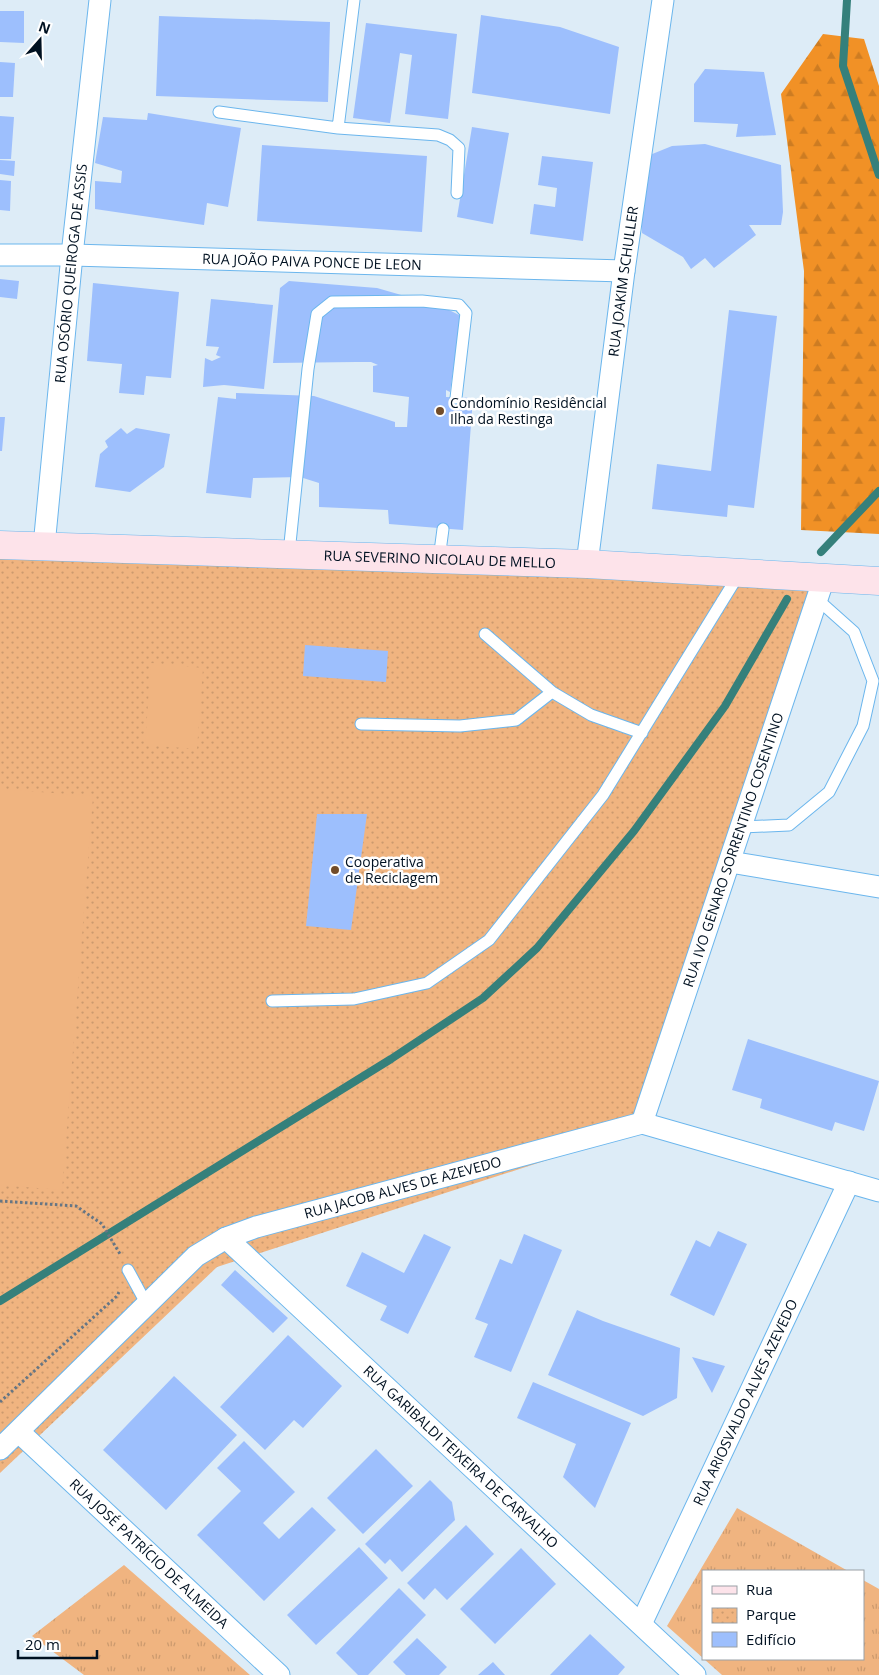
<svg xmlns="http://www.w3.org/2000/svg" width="879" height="1675" font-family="'Open Sans',sans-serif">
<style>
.grass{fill:url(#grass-tufts)}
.forest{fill:url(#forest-firs)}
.park{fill:url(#park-dots)}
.garden{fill:#f0b480}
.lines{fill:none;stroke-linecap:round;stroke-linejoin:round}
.stream{stroke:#35807b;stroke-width:8}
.building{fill:#9dbffd}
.lane-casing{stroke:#6bb6ed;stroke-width:13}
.street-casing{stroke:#6bb6ed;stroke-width:23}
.secondary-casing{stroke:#6bb6ed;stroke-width:29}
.path{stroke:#667684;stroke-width:3;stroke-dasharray:2.5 2.5;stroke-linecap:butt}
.lane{stroke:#fff;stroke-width:11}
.street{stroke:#fff;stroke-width:21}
.secondary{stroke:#fde3ea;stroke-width:28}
.poi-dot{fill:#724c29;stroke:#fff;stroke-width:2}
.labels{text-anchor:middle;stroke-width:5;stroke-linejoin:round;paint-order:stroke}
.street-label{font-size:14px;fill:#001121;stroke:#fff}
.poi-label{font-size:14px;fill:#001121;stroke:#fff;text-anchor:start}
</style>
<defs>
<pattern id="grass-tufts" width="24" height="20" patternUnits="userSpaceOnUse" patternTransform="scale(1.25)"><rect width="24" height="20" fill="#f0b480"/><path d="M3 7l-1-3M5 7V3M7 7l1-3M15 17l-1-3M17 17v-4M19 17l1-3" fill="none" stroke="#cc9a6e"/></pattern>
<pattern id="forest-firs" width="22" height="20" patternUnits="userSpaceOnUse" patternTransform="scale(1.25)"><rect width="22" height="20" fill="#f19126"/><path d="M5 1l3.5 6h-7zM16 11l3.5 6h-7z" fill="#cd7c22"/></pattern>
<pattern id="park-dots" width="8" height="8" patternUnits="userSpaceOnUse" patternTransform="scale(1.25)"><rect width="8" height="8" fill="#f0b480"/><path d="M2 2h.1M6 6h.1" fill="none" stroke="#cc9a6e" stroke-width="1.8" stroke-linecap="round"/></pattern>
</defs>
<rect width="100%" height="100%" fill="#ddecf7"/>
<!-- grass -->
<path class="grass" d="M737,1508L848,1571H703V1658L667,1626Z
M124,1565L250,1675H84L32,1636Z
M863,1580L879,1589V1675H722L704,1659H863Z"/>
<!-- forest -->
<path class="forest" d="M823,34L864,39L879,86V534L801,530L804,271L781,94Z"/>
<!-- park -->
<path class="park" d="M0,549L830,579L646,1128L217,1267L0,1473Z"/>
<!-- garden -->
<path class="garden" d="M151,663L203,668L197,749L145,745Z
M0,789L93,796L62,1190L0,1185Z"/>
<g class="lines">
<!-- stream -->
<path class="stream" d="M847,0L843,66L879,175
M821,552L879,491
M0,1301L391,1059L483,998L537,948L634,831L725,706L787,599"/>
</g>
<!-- building -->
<path class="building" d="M0,11H24V43L0,42Z
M481,15L560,27L619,47L610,114L472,93Z
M159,16L330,22L328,102L156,96Z
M366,23L457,34L448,119L405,114L412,55L400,53L390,123L353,118Z
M0,62L15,63L13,97H0Z
M705,69L764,72L776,135L736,137L738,124L694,122V84Z
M148,113L241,128L228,207L207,203L204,225L95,209V181L121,183L122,171L95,163L103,117L147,120Z
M0,116L14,117L11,159H0Z
M472,127L509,133L493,224L457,217Z
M705,144L781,165L783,212L781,225H749L756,235L714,268L705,258L691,269L683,257L642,233L640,159L672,146Z
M262,145L427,156L422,232L257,221Z
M542,156L593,162L583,241L530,234L534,204L555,207L557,188L538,185Z
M0,160L15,161L14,176L0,174Z
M0,180L11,181L10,211L0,210Z
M0,279L19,281L17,299L0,297Z
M289,281L377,288L443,307L461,316L450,392L446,390V397L473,398L463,530L389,524L388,510L319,507V483L300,477L253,478L251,498L206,493L218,397L236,399V393L314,396L395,422V427H407L409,397L373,392V366L378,365L371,362H356L273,363L280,288Z
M93,283L179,292L171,378L146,376L144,395L119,393L122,364L87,361Z
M211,299L273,305L264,389L224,385L203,387L205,358L212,361L221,357L216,355L219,347L206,346Z
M729,310L777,316L754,508L728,505L727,517L652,509L657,464L711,471Z
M0,417H5L2,451H0Z
M121,428L127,434L136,428L170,434L164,467L130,492L95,487L100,454L108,447L105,441Z
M305,645L388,651L386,682L303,676Z
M317,814H367L351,930L306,926Z
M748,1039L879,1081L864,1131L835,1122L832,1131L760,1108L762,1099L732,1090Z
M718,1231L747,1244L714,1316L670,1295L696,1240L710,1247Z
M424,1234L451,1247L408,1334L380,1320L387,1306L346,1286L362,1252L404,1273Z
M524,1234L562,1250L511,1372L474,1357L488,1324L475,1319L500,1259L512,1264Z
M235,1270L288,1318L273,1333L221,1285Z
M577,1310L603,1321L680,1348L677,1398L643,1416L548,1375Z
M288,1335L342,1386L303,1428L294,1420L265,1450L220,1407Z
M692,1357L725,1366L712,1393Z
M174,1376L237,1435L166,1510L103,1450Z
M533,1382L631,1423L595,1508L563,1477L576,1444L517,1418Z
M244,1441L295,1492L263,1523L279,1539L312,1507L336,1530L264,1601L197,1535L241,1491L217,1468Z
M376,1449L413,1486L363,1534L327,1498Z
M430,1480L452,1502L455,1520L402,1572L390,1559L385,1564L365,1544Z
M466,1525L494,1554L447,1600L435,1588L424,1600L407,1583Z
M359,1547L388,1578L316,1645L287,1615Z
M521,1548L556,1584L495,1644L460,1609Z
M399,1588L426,1615L368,1675H358L336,1653Z
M590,1634L625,1667L618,1675H550Z
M417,1638L447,1667L439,1675H406L393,1662Z
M493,1662L505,1675H478Z"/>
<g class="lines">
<defs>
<path id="lane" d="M354,0L338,128L438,135L450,140L459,148L457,193
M219,112L338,128
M289,553L308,369L317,314L332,302L422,301L459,305L466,313L456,398
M439,559L443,529
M485,634L552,692L591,715L642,733
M361,724L460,726L516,720L552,692
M742,827L789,825L829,792L863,726L873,681L854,632L817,599
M272,1001L354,999L427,983L489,940L603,795L739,574
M128,1270L147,1305"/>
<g id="street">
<path id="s1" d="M0,255H72L624,271"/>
<path id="s2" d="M44,546L72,255L100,0"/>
<path id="s3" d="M587,564L624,271L663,0"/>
<path d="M730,862L879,887"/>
<path id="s4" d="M642,1123L824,578"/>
<path id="s5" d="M226,1238L695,1675"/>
<path id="s6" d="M19,1432L279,1675"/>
<path id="s7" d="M0,1449L196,1256L226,1238L256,1227L642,1123L879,1191"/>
<path id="s8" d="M641,1624L849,1182"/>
</g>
<g id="secondary">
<path id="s9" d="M0,545L587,564L879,581"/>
</g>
</defs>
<!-- lane casing -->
<use href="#lane" class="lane-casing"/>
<!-- street casing -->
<use href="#street" class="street-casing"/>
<!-- secondary casing -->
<use href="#secondary" class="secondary-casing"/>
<!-- path -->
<path class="path" d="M0,1201L76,1206L102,1224L120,1254
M0,1402L117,1296L119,1292"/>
<!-- lane -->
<use href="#lane" class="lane"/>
<!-- street -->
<use href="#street" class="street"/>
<!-- secondary -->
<use href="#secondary" class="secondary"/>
</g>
<!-- markers -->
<g class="poi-dot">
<circle cx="440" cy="411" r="5"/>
<circle cx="335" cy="870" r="5"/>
</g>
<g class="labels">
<!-- street labels -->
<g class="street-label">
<text dy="5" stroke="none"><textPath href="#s1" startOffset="312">RUA JOÃO PAIVA PONCE DE LEON</textPath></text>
<text dy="5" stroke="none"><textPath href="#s2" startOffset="274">RUA OSÓRIO QUEIROGA DE ASSIS</textPath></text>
<text dy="5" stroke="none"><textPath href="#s3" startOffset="285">RUA JOAKIM SCHULLER</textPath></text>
<text dy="5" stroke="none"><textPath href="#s9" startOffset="440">RUA SEVERINO NICOLAU DE MELLO</textPath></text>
<text dy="5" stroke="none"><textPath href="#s4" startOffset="288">RUA IVO GENARO SORRENTINO COSENTINO</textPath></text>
<text dy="5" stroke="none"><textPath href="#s7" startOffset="494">RUA JACOB ALVES DE AZEVEDO</textPath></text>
<text dy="5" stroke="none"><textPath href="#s8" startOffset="245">RUA ARIOSVALDO ALVES AZEVEDO</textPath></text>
<text dy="5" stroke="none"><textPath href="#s5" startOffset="321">RUA GARIBALDI TEIXEIRA DE CARVALHO</textPath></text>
<text dy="5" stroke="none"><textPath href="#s6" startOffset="178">RUA JOSÉ PATRÍCIO DE ALMEIDA</textPath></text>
</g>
<!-- poi labels -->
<g class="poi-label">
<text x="450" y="408">Condomínio Residêncial<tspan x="450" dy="16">Ilha da Restinga</tspan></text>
<text x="345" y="867">Cooperativa<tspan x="345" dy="16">de Reciclagem</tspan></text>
</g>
</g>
<!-- legend -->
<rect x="702" y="1570" width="162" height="90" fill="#ffffff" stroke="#99a0a6"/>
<rect x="712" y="1586" width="25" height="8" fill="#fde3ea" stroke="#99a0a6"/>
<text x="746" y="1595" font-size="15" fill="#001121">Rua</text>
<rect x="712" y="1608" width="25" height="15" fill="url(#park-dots)" stroke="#99a0a6"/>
<text x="746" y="1620" font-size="15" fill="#001121">Parque</text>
<rect x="712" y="1632" width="25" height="15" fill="#9dbffd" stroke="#99a0a6"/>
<text x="746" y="1645" font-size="15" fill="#001121">Edifício</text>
<!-- north arrow -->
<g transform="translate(40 40) rotate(20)" stroke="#ffffff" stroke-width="4" paint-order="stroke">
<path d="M0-4L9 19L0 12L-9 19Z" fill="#001121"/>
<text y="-8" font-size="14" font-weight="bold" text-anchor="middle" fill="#001121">N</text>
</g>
<!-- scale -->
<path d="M18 1650v8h79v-8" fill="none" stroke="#001121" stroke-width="2.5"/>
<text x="25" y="1650" font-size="15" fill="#001121" stroke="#ffffff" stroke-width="4" paint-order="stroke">20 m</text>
</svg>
